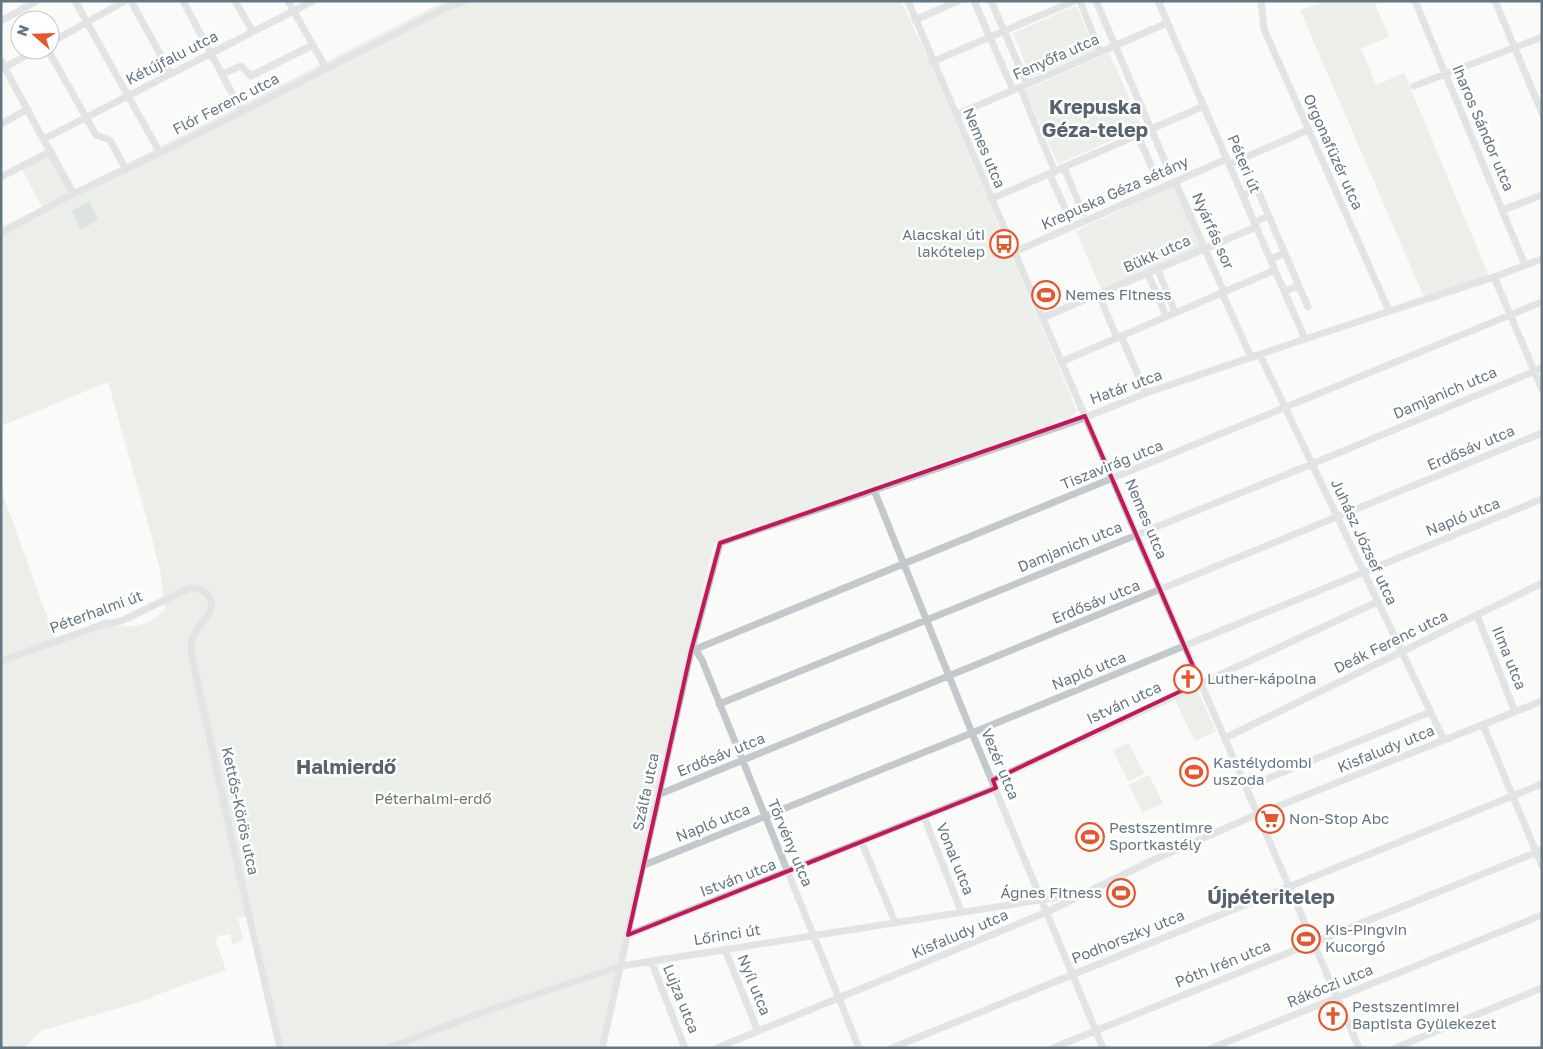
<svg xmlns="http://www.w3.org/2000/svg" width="1543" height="1049" font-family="'Golos Text',sans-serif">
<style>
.green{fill:#dadfd7}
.water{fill:#bbc7cb}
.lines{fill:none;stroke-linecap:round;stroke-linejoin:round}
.minor{stroke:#c3c8cc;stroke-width:7}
.marked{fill:none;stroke:#c2185b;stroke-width:4;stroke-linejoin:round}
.labels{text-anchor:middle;stroke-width:5;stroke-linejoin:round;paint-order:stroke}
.street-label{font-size:15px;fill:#657683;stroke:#fff}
.poi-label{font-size:15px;fill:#657683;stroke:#fff;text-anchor:start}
.park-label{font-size:15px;fill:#687a64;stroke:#fff}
.district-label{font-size:20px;font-weight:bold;fill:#57646e;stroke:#fff}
</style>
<rect width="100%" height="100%" fill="#fafaf8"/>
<!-- green -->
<path class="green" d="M445,1H901L930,63L1077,411L1070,418L1059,419L1045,429C954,457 866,488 777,520C761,526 723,533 714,544C672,712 637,880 598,1048H282L254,917L238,918L243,940L233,945L230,934L220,936V932L216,941L226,970L153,996V998L40,1031L25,1048H1V489L55,639L107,619L109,625C133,628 147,627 165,610L161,575L151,534L108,382L1,426V224L4,226L42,207L19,164L52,146L76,190Z
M1330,1H1374L1389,37L1361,48L1376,85L1404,73L1489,276L1424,297L1300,10Z
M1076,6L1095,50L1031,77L1013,33Z
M1109,53L1142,127L1058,164L1025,90Z
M1175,185L1202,247L1103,289L1100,287L1076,231Z
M1197,690L1216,731L1195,741L1175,700Z
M1129,743L1144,774L1128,781L1113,750Z
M1149,775L1163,803L1142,813L1129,785Z"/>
<!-- water -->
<path class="water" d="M89,201L98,219L81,231L72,211Z"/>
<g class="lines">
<!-- minor -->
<path class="minor" d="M75,1L160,153
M131,1L171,74
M183,1L242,112
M235,1L253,32
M288,1L326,68
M908,1L1039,310L1359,1048
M974,1L1013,90
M991,1L1027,84
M1080,1L1100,52
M1096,1L1170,173
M1158,1L1305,339
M1261,1L1264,29L1389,311
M1415,1L1525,265
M1495,1L1542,113
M915,20L958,1
M1,21L37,1
M50,43L125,1
M48,50L96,135L110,140L126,170
M1,61L73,194
M932,62L1074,1
M2,69L36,50
M222,74L241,66L251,76L313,45
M1414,86L1542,37
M1020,87L1055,172
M956,115L1167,23
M1,124L28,109
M1138,136L1157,179
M44,139L313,1
M1230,164L1308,130
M1064,168L1083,213
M1050,175L1069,217
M1,177L50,152
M1175,181L1224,292
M1243,196L1254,189L1258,191L1299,286
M991,199L1204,106
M1503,210L1542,195
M1254,222L1269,216
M1,233L73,194L178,144L448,7L464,1
M1014,252L1227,159
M1270,259L1285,253
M1158,270L1175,312
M1148,274L1166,316
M1494,277L1542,389
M1284,291L1299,286L1308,307
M1222,293L1251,357
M1099,295L1117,338
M1042,318L1256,227
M1121,336L1146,393
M1260,355L1444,740
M1061,362L1275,270
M874,490L972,733L1103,1048
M1477,615L1515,712
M695,649L702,660L859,1048
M691,651L1542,302
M1,661L101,625L121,621L190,588C197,588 203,589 208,595C220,611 198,623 193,637C191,643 191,650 192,657L239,872L280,1048
M719,704L1312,464L1542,368
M1483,725L1542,866
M1225,738L1542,583
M993,780L1377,602
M1247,787L1430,712
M660,794L1542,433
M924,817L961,911
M862,843L895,922
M644,865L972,733L1542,499
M628,935L996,788
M725,950L758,1031
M651,961L685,1048
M388,1048L486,1011L621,966L1078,894
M602,1048L691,651L720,543L1079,420L1146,393L1305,339L1494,277L1542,259
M717,1048L1047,912L1151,861L1251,817L1542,701
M892,1048L1542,784
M1053,1048L1542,850
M1212,1048L1542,915
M1395,1048L1542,988"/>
</g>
<!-- marked area -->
<path d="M0 0H1543V1049H0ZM1085,416L1200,682L993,780L996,788L628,935L691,651L720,543Z" fill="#fafaf8" fill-opacity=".55" fill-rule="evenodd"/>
<path class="marked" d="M1085,416L1200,682L993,780L996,788L628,935L691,651L720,543Z"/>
<!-- icons -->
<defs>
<symbol id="bus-ring" viewBox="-11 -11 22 22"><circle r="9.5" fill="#fff" stroke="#e4572e" stroke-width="1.5"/><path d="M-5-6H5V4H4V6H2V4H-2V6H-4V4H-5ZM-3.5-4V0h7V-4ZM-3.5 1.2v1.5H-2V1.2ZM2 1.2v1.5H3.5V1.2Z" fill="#e4572e"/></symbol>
<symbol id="stadium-ring" viewBox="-11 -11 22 22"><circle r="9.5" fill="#fff" stroke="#e4572e" stroke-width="1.5"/><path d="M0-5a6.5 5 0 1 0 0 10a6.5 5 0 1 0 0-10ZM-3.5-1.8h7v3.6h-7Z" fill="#e4572e"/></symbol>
<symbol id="church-ring" viewBox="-11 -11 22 22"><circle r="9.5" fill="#fff" stroke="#e4572e" stroke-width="1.5"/><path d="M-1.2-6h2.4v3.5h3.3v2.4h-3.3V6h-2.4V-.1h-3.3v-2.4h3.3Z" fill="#e4572e"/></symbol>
<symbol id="supermarket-ring" viewBox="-11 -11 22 22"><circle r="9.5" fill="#fff" stroke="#e4572e" stroke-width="1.5"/><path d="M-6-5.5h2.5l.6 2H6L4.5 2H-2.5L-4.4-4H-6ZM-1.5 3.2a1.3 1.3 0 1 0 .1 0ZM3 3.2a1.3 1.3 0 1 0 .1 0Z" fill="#e4572e"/></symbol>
</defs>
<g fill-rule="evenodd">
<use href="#bus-ring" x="988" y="228" width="32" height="32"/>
<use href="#stadium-ring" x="1030" y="279" width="32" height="32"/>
<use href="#church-ring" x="1172" y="663" width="32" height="32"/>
<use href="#stadium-ring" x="1178" y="756" width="32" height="32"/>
<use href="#supermarket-ring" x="1254" y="803" width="32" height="32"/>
<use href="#stadium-ring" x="1074" y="821" width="32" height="32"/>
<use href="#stadium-ring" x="1105" y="877" width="32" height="32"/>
<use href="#stadium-ring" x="1290" y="923" width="32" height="32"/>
<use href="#church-ring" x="1317" y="1000" width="32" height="32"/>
</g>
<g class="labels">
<!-- street labels -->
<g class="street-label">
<text transform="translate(1056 57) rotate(-24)" y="5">Fenyőfa utca</text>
<text transform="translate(172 58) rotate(-27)" y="5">Kétújfalu utca</text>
<text transform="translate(226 104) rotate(-27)" y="5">Flór Ferenc utca</text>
<text transform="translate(1483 128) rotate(67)" y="5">Iharos Sándor utca</text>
<text transform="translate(984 148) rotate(67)" y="5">Nemes utca</text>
<text transform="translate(1333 152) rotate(66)" y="5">Orgonafüzér utca</text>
<text transform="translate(1244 164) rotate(67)" y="5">Péteri út</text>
<text transform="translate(1115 193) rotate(-24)" y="5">Krepuska Géza sétány</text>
<text transform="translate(1213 231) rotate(66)" y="5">Nyárfás sor</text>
<text transform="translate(1157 254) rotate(-24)" y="5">Bükk utca</text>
<text transform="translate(1126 387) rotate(-20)" y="5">Határ utca</text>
<text transform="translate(1445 393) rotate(-23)" y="5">Damjanich utca</text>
<text transform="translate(1471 448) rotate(-23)" y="5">Erdősáv utca</text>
<text transform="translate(1112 465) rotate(-22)" y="5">Tiszavirág utca</text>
<text transform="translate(1463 517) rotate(-22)" y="5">Napló utca</text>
<text transform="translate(1146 519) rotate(67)" y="5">Nemes utca</text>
<text transform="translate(1364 542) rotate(65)" y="5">Juhász József utca</text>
<text transform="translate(1070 547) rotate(-22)" y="5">Damjanich utca</text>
<text transform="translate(1096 602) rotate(-22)" y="5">Erdősáv utca</text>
<text transform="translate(96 612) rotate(-20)" y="5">Péterhalmi út</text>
<text transform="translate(1391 642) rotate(-26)" y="5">Deák Ferenc utca</text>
<text transform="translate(1509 658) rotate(68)" y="5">Ilma utca</text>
<text transform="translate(1089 671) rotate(-22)" y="5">Napló utca</text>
<text transform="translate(1124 703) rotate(-25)" y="5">István utca</text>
<text transform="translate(1386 749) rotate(-22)" y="5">Kisfaludy utca</text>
<text transform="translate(721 755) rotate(-22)" y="5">Erdősáv utca</text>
<text transform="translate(1000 764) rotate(67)" y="5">Vezér utca</text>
<text transform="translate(646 792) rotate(-78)" y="5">Szálfa utca</text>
<text transform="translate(240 811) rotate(78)" y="5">Kettős-Körös utca</text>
<text transform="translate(713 823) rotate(-22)" y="5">Napló utca</text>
<text transform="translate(790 843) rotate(67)" y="5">Törvény utca</text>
<text transform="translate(955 859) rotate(68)" y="5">Vonal utca</text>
<text transform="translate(738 878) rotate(-21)" y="5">István utca</text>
<text transform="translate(960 934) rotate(-23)" y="5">Kisfaludy utca</text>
<text transform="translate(727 935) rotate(-9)" y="5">Lőrinci út</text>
<text transform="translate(1128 937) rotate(-22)" y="5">Podhorszky utca</text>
<text transform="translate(1223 964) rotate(-22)" y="5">Póth Irén utca</text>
<text transform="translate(754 985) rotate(68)" y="5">Nyíl utca</text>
<text transform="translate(1330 986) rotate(-22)" y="5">Rákóczi utca</text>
<text transform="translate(681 999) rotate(68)" y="5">Lujza utca</text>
</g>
<!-- poi labels -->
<g class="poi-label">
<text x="985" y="240" text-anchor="end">Alacskai úti<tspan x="985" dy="17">lakótelep</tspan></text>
<text x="1065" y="300">Nemes Fitness</text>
<text x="1207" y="684">Luther-kápolna</text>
<text x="1213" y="768">Kastélydombi<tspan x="1213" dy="17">uszoda</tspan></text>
<text x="1289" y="824">Non-Stop Abc</text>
<text x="1109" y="833">Pestszentimre<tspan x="1109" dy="17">Sportkastély</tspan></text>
<text x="1102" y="898" text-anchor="end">Ágnes Fitness</text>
<text x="1325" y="935">Kis-Pingvin<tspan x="1325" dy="17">Kucorgó</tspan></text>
<text x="1352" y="1012">Pestszentimrei<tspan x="1352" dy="17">Baptista Gyülekezet</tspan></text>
</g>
<!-- park labels -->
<g class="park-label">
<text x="433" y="804">Péterhalmi-erdő</text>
</g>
<!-- district labels -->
<g class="district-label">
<text x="1095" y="114">Krepuska<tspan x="1095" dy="23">Géza-telep</tspan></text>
<text x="346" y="774">Halmierdő</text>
<text x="1271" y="904">Újpéteritelep</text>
</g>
</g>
<!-- border -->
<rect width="1543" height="1049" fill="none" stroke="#657683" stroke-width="5"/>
<!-- north arrow -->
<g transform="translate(35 35) rotate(290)"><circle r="24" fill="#ffffff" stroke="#c1c8cd"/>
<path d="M0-4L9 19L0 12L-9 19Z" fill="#e4572e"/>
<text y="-8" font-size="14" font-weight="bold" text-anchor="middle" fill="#657683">N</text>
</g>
</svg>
